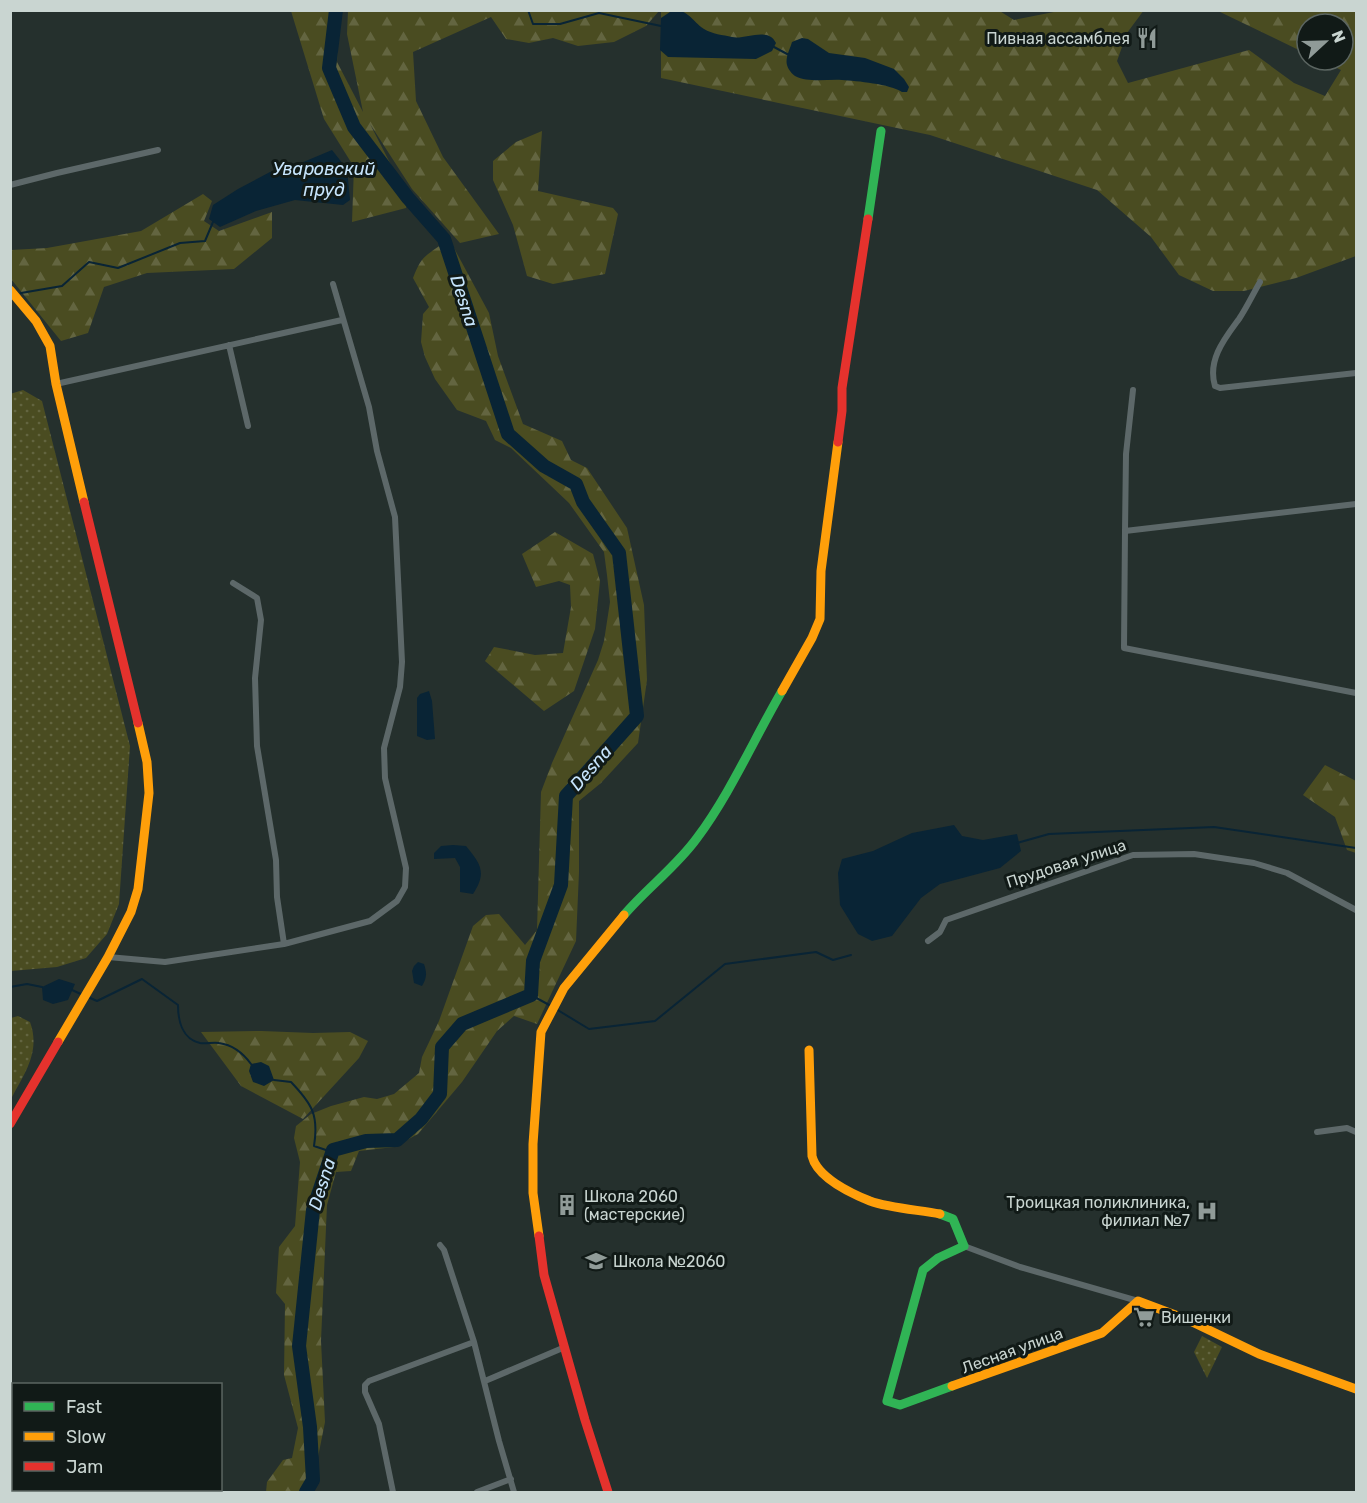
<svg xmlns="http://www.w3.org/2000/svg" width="1367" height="1503" font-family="Rubik,sans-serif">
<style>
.grass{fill:url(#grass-dots)}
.forest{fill:url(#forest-firs)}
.water{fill:#092435}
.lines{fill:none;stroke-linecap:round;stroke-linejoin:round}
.stream{stroke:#092435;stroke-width:2}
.river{stroke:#092435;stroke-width:14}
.street{stroke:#5d6869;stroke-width:6}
.fast{stroke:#30b455;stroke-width:9}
.slow{stroke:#ff9f0a;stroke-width:9}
.jam{stroke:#e5322d;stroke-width:9}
.labels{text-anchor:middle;stroke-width:6;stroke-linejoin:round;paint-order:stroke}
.poi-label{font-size:16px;fill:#c9d5d1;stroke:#111a17;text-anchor:start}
.street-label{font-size:16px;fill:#c9d5d1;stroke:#111a17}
.water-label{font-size:18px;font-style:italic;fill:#c7e5fd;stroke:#111a17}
</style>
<defs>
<pattern id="grass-dots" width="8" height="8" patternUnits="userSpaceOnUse" patternTransform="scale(1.5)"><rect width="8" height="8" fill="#4a4c21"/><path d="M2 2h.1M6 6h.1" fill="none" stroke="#636540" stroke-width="1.8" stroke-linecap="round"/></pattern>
<pattern id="forest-firs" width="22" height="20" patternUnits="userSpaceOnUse" patternTransform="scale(1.5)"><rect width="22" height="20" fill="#4a4c21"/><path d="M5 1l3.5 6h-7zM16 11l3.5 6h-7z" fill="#636540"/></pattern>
</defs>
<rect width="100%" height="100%" fill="#25302d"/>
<!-- grass -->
<path class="grass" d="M23,390L42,401L130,746L119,904L107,934L86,958L57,967L11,971L10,394Z
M18,1016L30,1022C41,1052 24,1074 11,1099V1018Z
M1202,1336L1222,1347L1207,1378L1194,1352Z"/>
<!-- forest -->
<path class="forest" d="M998,10L1014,20L1059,11L1144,10L1127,33L1117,61L1128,83L1249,50L1294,83L1325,96L1341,70L1320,60H1343V24H1307V54L1218,11H1356V256L1296,278L1244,291H1213L1179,275L1151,237L1097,190L930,135L661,78V11Z
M291,11H340L337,62L363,112L347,34L348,11H659L646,26L614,42L578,46L553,38L529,43L506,39L491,17L413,52L416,101L443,157L499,234L460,243L412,189L370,124L408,198L406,208L352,222L354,167L324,119Z
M542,131L538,191L613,208L618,214L605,274L553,284L527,276L513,225L493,180V161L516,142Z
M203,194L212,201L204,221L219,231L272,212V238L234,269L147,273L104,287L88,333L61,341L11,279V250L47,248L141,231Z
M442,244L454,248L489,313L498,356L523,424L562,441L571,460L587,468L627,528L644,605L647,680L638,743L601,783L579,801V872L576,941L537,1024L514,1016L497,1031L462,1082L418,1134L394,1147L359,1151L351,1171L336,1172L327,1205L321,1341L325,1422L311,1492H266L267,1482L283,1460L292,1458L298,1428L284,1375L285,1304L276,1293L279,1247L295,1226L300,1162L294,1138L296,1126L311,1114L331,1106L364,1097L377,1099L394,1094L419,1073L422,1057L439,1021L473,926L486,915L499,914L525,945L537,930L541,792L552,763L598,660L604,641L610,602L607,575L604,552L569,503L511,448L495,440L486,421L457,410L435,379L425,357L421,342L423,314L429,307L413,278C421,257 424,257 442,244Z
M555,532L593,554L600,581L595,629L574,691L544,711L485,661L494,647L535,655L563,653L571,607L570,585L559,581L536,587L522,554Z
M1325,765L1356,781V853L1347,850L1335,817L1303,795Z
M261,1031L313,1033L350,1032L368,1041L359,1058L303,1119L241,1086L201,1032Z"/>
<!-- water -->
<path class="water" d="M673,10C689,10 692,21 704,29C712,34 723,35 732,37C745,40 768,26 776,43L772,51L756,59L668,57L660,50L661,18Z
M802,38L808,39L829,53L865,58L894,69L904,79L909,87L907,92H902C890,84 857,81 842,80C827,79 809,83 795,76C792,74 788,69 787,65C785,58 790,49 792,42Z
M332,150L347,169L350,200L343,205L295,200L256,211L220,227L209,219L213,205L238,189L270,172L301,163Z
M429,691L432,701L435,739L427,740L417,736V698L420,694Z
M954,825L962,836L983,840L1017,834L1021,851L1000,868L940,884L921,898L892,936L872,941L858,934L840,905L838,873L842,859L873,851L912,833Z
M453,845L466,846C481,864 487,873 473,894L460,892V867L455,858L434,859V853L441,846Z
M418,962L424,964C427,973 427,978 422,986L414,983L412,971L414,966Z
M59,979L75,984L68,1000L53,1004L43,1000L42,987Z
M261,1062L269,1066L274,1080L264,1086L253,1082L249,1071L251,1064Z"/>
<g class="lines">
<!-- stream -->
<path class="stream" d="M528,10L533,24H560L599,13L661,26
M774,47L789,55
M348,173L361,164L384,167
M21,293L62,286L89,262L118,268L180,243L205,241L213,222
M1017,843L1049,834L1214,827L1356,848
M10,987L27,984L42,987
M72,990L83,995
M531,995L551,1006
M88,997L97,1001L142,979L178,1005C178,1020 182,1039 200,1043C206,1044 213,1042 219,1043C233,1045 243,1053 251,1064
M556,1009L589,1029L655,1021L725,964L816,952L833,960L851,955
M274,1080L291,1082C312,1104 319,1115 314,1146L332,1152"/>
<!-- river -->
<path class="river" d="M306,1492L313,1480L310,1427L299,1346L313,1210L333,1150L366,1141L397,1140L421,1119L440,1094L442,1047L462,1024L531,995L533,961L561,885L566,796L637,716L619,553L583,502L576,484L544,466L508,434L444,239L408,198L354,127L329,68L336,10"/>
<!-- street -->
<path class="street" d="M10,185L57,173L158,150
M1260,282C1253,294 1247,307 1239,319C1225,338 1207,360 1215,386L1220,388L1356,373
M229,345L248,426
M56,384L342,320
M1356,504L1125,531L1124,648L1356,693
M1125,531L1126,454L1133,390
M233,583L257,598L261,620L255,678L257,746L276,860L277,897L284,944
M928,941L940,932L946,920L1133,855L1194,854L1254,863L1287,873L1356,910
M108,957L165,962L284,944L370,921L397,901L405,887L406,868L385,778L384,748L400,687L402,662L395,517L377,451L369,407L333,284
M1317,1132L1347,1128L1356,1132
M440,1245L444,1250L474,1342L499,1441L514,1492
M964,1246L1020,1267L1138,1301
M485,1381L565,1347
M393,1492L379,1424L365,1392V1385L369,1381L474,1342
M477,1492L511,1479"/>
<!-- fast -->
<path class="fast" d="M868,219L881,131
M624,915C647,888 676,867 697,838C730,794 754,739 782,691
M940,1214L953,1219L964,1246L938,1258L923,1270L887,1401L900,1405L952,1386"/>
<!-- slow -->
<path class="slow" d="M10,290L36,321L50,346L56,384L84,502
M782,691L812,638L820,619L821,571L838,442
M58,1042L108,957L131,912L138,889L149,793L147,762L138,723
M809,1050L812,1156C817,1177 850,1193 870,1201C889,1208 919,1210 940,1214
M539,1236L533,1193V1144L541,1032L564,988L624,915
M952,1386L1102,1333L1138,1301L1186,1319L1259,1354L1356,1389"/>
<!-- jam -->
<path class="jam" d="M838,442L842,411V388L868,219
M84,502L138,723
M10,1124L58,1042
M539,1236L544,1275L585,1420L608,1492"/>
</g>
<!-- icons -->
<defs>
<symbol id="restaurant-bare" viewBox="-9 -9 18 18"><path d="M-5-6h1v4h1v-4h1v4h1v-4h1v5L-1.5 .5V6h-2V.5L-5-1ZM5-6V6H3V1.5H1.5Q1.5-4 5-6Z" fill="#909b98" stroke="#111a17" stroke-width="2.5" paint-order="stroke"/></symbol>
<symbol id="building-bare" viewBox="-9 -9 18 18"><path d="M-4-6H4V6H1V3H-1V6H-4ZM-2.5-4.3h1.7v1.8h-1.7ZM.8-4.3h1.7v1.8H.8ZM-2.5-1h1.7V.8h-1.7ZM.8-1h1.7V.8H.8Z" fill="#909b98" stroke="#111a17" stroke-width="2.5" paint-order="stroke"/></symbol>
<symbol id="hospital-bare" viewBox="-9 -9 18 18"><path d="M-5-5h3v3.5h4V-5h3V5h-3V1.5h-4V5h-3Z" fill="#909b98" stroke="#111a17" stroke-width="2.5" paint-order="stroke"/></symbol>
<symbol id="school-bare" viewBox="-9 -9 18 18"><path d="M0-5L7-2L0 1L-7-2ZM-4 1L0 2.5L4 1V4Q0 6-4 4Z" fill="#909b98" stroke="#111a17" stroke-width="2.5" paint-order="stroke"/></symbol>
<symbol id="supermarket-bare" viewBox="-9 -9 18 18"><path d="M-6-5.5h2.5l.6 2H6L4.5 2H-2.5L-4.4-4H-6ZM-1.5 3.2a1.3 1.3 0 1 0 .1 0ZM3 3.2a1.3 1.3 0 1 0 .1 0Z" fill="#909b98" stroke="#111a17" stroke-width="2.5" paint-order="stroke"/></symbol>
</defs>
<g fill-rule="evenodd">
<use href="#restaurant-bare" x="1132" y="23" width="30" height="30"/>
<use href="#building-bare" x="552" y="1190" width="30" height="30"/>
<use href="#hospital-bare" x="1192" y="1196" width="30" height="30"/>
<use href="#school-bare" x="581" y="1246" width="30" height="30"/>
<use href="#supermarket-bare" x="1129" y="1302" width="30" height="30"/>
</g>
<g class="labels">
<!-- poi labels -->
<g class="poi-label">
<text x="1130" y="44" text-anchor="end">Пивная ассамблея</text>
<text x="584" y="1202">Школа 2060<tspan x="584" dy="18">(мастерские)</tspan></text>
<text x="1190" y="1208" text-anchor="end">Троицкая поликлиника,<tspan x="1190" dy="18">филиал №7</tspan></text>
<text x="613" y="1267">Школа №2060</text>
<text x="1161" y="1323">Вишенки</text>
</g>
<!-- street labels -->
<g class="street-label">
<text transform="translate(1066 863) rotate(-18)" y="6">Прудовая улица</text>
<text transform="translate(1012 1350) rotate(-20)" y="6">Лесная улица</text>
</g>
<!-- water labels -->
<g class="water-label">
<text x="324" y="175">Уваровский<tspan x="324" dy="21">пруд</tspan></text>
<text transform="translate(464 301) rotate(72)" y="6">Desna</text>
<text transform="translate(591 768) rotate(-49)" y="6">Desna</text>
<text transform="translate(322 1184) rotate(-73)" y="6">Desna</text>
</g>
</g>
<!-- border -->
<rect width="1367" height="1503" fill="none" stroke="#c9d5d1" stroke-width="24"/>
<!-- legend -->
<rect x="12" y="1383" width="210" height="108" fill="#111a17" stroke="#5b6561" stroke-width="1.5"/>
<rect x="24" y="1402" width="30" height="9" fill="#30b455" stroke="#5b6561" stroke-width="1.5"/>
<text x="66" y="1413" font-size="18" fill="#c9d5d1">Fast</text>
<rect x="24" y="1432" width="30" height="9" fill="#ff9f0a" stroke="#5b6561" stroke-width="1.5"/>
<text x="66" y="1443" font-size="18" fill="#c9d5d1">Slow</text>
<rect x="24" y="1462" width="30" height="9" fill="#e5322d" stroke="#5b6561" stroke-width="1.5"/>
<text x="66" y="1473" font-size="18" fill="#c9d5d1">Jam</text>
<!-- north arrow -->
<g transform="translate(1325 42) rotate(68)"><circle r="28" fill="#111a17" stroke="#5b6561" stroke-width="1.5"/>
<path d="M0-4.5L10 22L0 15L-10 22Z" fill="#909b98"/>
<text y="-9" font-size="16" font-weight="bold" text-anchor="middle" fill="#c9d5d1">N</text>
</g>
</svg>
